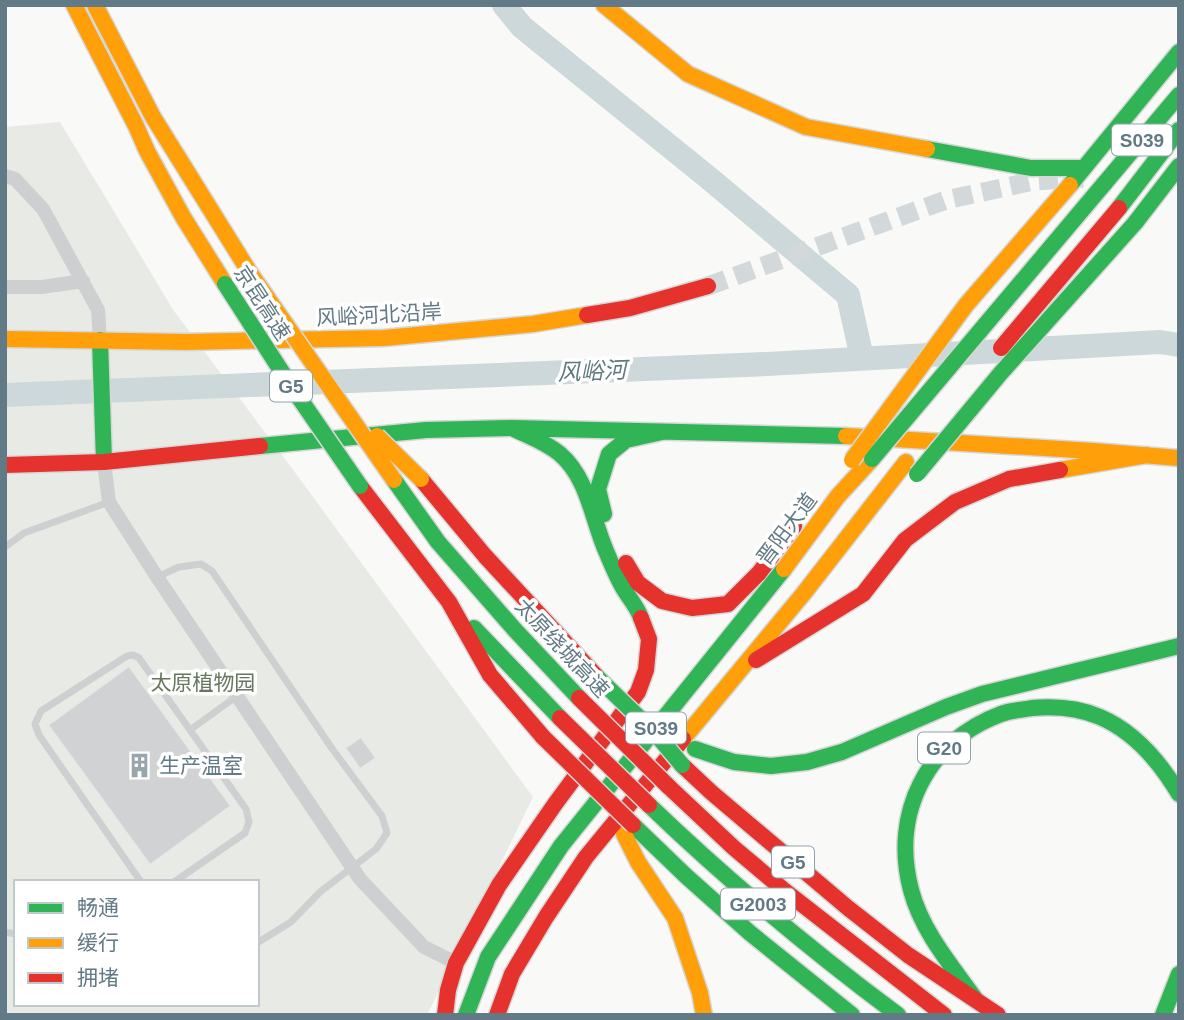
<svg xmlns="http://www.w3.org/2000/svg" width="1184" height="1020" font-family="Helvetica,'Noto Sans SC',sans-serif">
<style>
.green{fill:#e8ebe5;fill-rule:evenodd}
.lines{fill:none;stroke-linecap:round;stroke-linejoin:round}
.river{stroke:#ccd8d9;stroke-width:24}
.building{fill:#d0d2d3;stroke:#e8e8e8;stroke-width:2}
.secondary-tunnel{stroke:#d3d9db;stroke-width:19;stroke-dasharray:19 10;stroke-linecap:butt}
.fast-casing{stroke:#d6d7d8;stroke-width:19}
.slow-casing{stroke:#d6d7d8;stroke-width:19}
.jam-casing{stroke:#d6d7d8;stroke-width:19}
.lane{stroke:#cdcfd0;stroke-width:7}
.street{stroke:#cdcfd0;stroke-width:14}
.fast{stroke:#30b455;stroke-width:16}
.slow{stroke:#ff9f0a;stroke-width:16}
.jam{stroke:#e5322d;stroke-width:16}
.fast-bridge-casing{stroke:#d6d7d7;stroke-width:19;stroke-linecap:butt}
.slow-bridge-casing{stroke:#d6d7d7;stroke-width:19;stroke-linecap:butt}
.jam-bridge-casing{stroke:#d6d7d7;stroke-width:19;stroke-linecap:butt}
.fast-bridge{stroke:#30b455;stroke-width:16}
.slow-bridge{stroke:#ff9f0a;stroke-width:16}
.jam-bridge{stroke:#e5322d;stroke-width:16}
.labels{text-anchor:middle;stroke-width:7;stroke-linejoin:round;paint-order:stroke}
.shield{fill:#fff;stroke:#91a2aa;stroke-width:2}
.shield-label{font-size:19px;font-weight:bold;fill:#627a85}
.street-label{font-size:21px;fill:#627a85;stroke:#fff}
.park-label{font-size:21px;fill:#66775e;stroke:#fff}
.poi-label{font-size:21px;fill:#627a85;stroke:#fff;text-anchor:start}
.water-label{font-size:23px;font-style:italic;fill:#5d7a7e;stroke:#fff}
</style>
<rect width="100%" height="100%" fill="#f9f9f8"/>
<!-- green -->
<path class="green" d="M60,122L174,311L291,467L533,797L427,1015H5V127ZM16,882H257V1004H16Z"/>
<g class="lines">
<!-- river -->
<path class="river" d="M504,5L522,27L710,179L848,295L862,358
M5,395L767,364L1160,342L1179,345"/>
</g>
<!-- building -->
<path class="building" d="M129,666L231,806L150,865L48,725Z
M361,737L376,758L360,769L345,748Z"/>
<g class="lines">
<!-- secondary-tunnel -->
<path class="secondary-tunnel" d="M708,286L946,200L1034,181L1083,178"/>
<defs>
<path id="fast" d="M927,149L1031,168H1084
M1104,184L1179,95
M1070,185L1179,52
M1119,208L1179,130
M1135,223L1179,166
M100,340L104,462
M512,428C528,436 546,442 560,454C588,478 592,519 606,551C611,563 616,575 622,586C628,597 637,606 641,618
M260,446L426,430L512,428L846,436
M394,480L438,542L515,630L579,698
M604,514L598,489L609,454L626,440L662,432
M474,628L560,718
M695,749L734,762L771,766L807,762L842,752L946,707L982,694L1179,646
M649,805C728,881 811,950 898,1015
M633,825L686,876L750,933L852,1015
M976,1000C952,966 922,932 911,890C891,814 926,742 1001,714C1011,710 1022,710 1032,708C1055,706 1079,708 1100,717C1135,732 1160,762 1179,794
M466,1015L488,957L561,846L784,569
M1163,1015L1179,974"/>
<path id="slow" d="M74,5L136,126L147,151L183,217L225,284
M95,5L153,117L250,273
M604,5L688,74L806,127L927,149
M5,339L185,342L384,338L533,324L587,315
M846,436L1093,451L1179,458
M1060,470L1147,455
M784,569L838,496L872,459
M683,739L804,593L906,462
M624,834L638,862L675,918L700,993L704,1015"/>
<path id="jam" d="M587,315L630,308L708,286
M5,465L104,462L260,446
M421,479L485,556L598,678
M360,486L449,602L490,675L543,737
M626,563L638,583L662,601L692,608L728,604L759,573L794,526
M756,660L863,594L905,540L955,502L1009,479L1060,470
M682,765L712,793L848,908L908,955L998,1015
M668,786L734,848L785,891L944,1015
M445,1015L448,990L456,963L499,885L555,804L638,692L646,670L649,639L641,618
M497,1015L512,974L546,917L586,857L683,739"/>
</defs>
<!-- fast casing -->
<use href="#fast" class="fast-casing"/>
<!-- slow casing -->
<use href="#slow" class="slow-casing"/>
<!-- jam casing -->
<use href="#jam" class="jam-casing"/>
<!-- lane -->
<path class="lane" d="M5,547L24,533L109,502
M157,577L179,567L201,564L212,571L333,750L382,816L387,833L376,849L320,892L291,922L257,943
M190,730L237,696
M141,882L39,735L35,724L41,711L127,656L133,655L139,658L246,809L249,822L245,833L174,882
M5,932L16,934"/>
<!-- street -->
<path class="street" d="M5,176L15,179L43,209L98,310L100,340
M5,287H42L83,281
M104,462L109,502L157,577L360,879L424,947L456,963"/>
<!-- fast -->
<use href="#fast" class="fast"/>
<!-- slow -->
<use href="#slow" class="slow"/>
<!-- jam -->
<use href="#jam" class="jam"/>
<defs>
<path id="fast-bridge" d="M225,284L291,386L360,486
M872,459L1104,184
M917,474L1000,374L1135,223
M598,678L656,734L682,765"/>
<path id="slow-bridge" d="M250,273L394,480
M377,436L421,479
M852,460L966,305L1070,185"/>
<path id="jam-bridge" d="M1001,348L1119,208
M579,698L668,786
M560,718L649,805
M543,737L633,825"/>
</defs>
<!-- fast-bridge casing -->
<use href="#fast-bridge" class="fast-bridge-casing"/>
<!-- slow-bridge casing -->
<use href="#slow-bridge" class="slow-bridge-casing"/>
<!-- jam-bridge casing -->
<use href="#jam-bridge" class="jam-bridge-casing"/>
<!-- fast-bridge -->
<use href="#fast-bridge" class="fast-bridge"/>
<!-- slow-bridge -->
<use href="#slow-bridge" class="slow-bridge"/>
<!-- jam-bridge -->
<use href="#jam-bridge" class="jam-bridge"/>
</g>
<!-- icons -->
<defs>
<symbol id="building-bare" viewBox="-9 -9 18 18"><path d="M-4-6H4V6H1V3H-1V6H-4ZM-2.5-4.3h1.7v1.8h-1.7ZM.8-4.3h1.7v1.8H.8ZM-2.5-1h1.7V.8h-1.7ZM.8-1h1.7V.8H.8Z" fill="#97a6ad" stroke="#fff" stroke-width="2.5" paint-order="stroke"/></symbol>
</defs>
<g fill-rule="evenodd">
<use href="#building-bare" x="122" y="748" width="35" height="35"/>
</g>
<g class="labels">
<!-- shield labels -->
<g class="shield">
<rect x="1112" y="124.5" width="60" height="31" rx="5"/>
<rect x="270" y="370.5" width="42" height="31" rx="5"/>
<rect x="626" y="712.5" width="60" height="31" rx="5"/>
<rect x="918" y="732.5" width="52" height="31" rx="5"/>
<rect x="772" y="846.5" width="42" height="31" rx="5"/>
<rect x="721" y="888.5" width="74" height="31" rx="5"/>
</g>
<g class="shield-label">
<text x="1142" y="147">S039</text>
<text x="291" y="393">G5</text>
<text x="656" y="735">S039</text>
<text x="944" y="755">G20</text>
<text x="793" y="869">G5</text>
<text x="758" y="911">G2003</text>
</g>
<!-- street labels -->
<g class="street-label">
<text transform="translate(262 303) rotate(57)" y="7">京昆高速</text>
<text transform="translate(379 315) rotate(-3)" y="7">风峪河北沿岸</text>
<text transform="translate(787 529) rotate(-53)" y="7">晋阳大道</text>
<text transform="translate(562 648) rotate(47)" y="7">太原绕城高速</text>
</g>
<!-- park labels -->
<g class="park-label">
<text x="203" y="690">太原植物园</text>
</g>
<!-- poi labels -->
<g class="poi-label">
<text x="159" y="773">生产温室</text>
</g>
<!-- water labels -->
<g class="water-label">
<text transform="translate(592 371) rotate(-2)" y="8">风峪河</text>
</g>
</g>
<!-- border -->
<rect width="1184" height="1020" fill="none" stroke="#627a85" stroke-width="14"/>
<!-- legend -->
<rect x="14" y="880" width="245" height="126" fill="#ffffff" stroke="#c0cace" stroke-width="2"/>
<rect x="28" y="903" width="35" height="10" fill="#30b455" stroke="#c0cace" stroke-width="2"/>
<text x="77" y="915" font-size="21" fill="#627a85">畅通</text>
<rect x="28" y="938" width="35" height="10" fill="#ff9f0a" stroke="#c0cace" stroke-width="2"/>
<text x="77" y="950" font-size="21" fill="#627a85">缓行</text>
<rect x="28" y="973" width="35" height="10" fill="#e5322d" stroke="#c0cace" stroke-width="2"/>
<text x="77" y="985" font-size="21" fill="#627a85">拥堵</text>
</svg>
